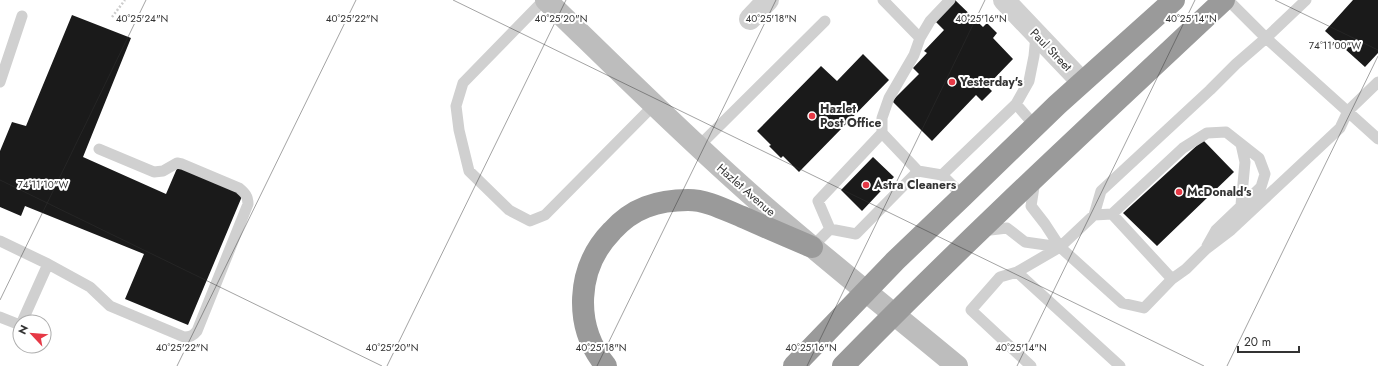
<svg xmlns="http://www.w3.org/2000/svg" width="1378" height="366" font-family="Jost,sans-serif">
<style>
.building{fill:#1a1a1a}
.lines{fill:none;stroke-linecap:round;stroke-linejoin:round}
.path{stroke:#cdcdcd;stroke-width:2.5;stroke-dasharray:2 2;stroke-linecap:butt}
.lane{stroke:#d0d0d0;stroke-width:11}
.street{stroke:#d0d0d0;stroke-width:22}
.secondary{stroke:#bdbdbd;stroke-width:22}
.highway{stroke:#9a9a9a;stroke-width:22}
.ticks{fill:none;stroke:#333;stroke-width:1;stroke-opacity:0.45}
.poi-dot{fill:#e63946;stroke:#fff;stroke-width:1.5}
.labels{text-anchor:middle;stroke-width:4;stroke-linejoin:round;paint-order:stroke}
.street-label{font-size:12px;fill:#333;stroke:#fff}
.poi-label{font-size:12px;font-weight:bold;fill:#333;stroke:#fff;text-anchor:start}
.ticks-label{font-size:10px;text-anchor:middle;fill:#333;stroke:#fff;stroke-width:4;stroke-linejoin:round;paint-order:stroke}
</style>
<rect width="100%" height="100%" fill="#fff"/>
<!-- building -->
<path class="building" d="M955,0L983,27L987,23L997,33L993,38L1013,59L987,86L992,91L982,101L976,95L932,141L892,101L919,74L913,68L927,53L924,51L944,30L934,20Z
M1353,0H1378V53L1365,67L1325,31Z
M72,15L131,38L83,157L166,194L178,166L243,194L188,325L125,299L144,254L25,206L21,216L0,207V151L12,122L26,126Z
M863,54L889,80L799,172L783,156L781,158L769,146L771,145L757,131L821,66L837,81Z
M1203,140L1234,172L1157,246L1123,213Z
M873,157L894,177L862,211L841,190Z"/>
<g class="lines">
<!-- path -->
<path class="path" d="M112,17L125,0"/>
<!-- lane -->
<path class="lane" d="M544,0L463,83L456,106L459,130L469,171L509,210L530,221L545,215L654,105
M1228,0L1266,38L1378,139
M920,38L930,21L950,0
M0,82L22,16
M1016,104L1035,126
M882,133L918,171L942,175L963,196
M1241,144L1245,162L1241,205
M698,147L825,21
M942,175L1016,104L1029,81L1034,56L1036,35
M1035,181L1031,206L1045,224L1060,247L1122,303L1144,308L1172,279L1186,269L1206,249L1231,230L1340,128L1348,111L1378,82
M1112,214L1172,279
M1094,215L1112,214L1183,148L1207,133L1226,132L1259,158L1265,174L1261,187L1216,230L1207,246
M830,229L818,201L882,133V118L889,98L914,55L920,38L883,0
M830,229L856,234L918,171
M982,231L1007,228L1025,242L1060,247
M0,241L48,264L22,322
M812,247L830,229
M48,264L90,287L110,306L184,337C190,337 193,336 197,331L248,204C248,196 245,193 239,188L182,164L177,163L163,171L154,172L99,149
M1017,272L1120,366
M0,317L20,325
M1031,366L971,310L1000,277L1017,272L1060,247L1094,215L1101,191L1210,90L1236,64L1266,38L1306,0"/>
<!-- street -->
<path class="street" d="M1004,0L1082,82
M750,19L768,0"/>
<!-- secondary -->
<path class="secondary" d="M546,0C613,65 678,130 748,192C816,252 887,308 957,366"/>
<!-- highway -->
<path class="highway" d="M606,366C573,326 576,268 612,231C621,221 633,212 646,207C659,202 673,200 688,200C708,200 727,211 745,218C767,228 789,237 812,247
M794,366L895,261L963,196L1057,105L1174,0
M843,366C966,240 1096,120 1224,0"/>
</g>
<!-- ticks -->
<path class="ticks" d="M453,0L1204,366M1275,0L1378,50M0,180L382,366M0,300L146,0M177,366L356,0M387,366L566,0M597,366L776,0M807,366L985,0M1017,366L1195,0M1227,366L1378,56"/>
<!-- markers -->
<g class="poi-dot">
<circle cx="952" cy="82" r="4"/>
<circle cx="812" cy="116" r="4"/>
<circle cx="866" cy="185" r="4"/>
<circle cx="1179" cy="192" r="4"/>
</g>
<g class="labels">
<!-- street labels -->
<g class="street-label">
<text transform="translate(1051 50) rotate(46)" y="4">Paul Street</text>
<text transform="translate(746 190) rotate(41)" y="4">Hazlet Avenue</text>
</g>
<!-- poi labels -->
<g class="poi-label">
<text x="960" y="86">Yesterday's</text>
<text x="820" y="113">Hazlet<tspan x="820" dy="14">Post Office</tspan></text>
<text x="874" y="189">Astra Cleaners</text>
<text x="1187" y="196">McDonald's</text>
</g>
</g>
<g class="ticks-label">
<text x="142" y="22">40°25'24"N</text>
<text x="352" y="22">40°25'22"N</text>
<text x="561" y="22">40°25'20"N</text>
<text x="771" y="22">40°25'18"N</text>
<text x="981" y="22">40°25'16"N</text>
<text x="1191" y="22">40°25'14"N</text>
<text x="1335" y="49">74°11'00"W</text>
<text x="43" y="188">74°11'10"W</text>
<text x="182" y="351">40°25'22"N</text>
<text x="392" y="351">40°25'20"N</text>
<text x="601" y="351">40°25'18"N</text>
<text x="811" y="351">40°25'16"N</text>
<text x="1021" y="351">40°25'14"N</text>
</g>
<!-- north arrow -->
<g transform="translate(32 334) rotate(296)"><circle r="19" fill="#ffffff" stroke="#adadad"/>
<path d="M0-3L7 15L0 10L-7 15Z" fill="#e63946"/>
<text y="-6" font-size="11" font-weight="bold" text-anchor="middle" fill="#333333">N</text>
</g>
<!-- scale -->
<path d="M1238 346v6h61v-6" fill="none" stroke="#333333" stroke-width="2"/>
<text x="1244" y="346" font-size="12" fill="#333333" stroke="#ffffff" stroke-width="3" paint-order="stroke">20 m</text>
</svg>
